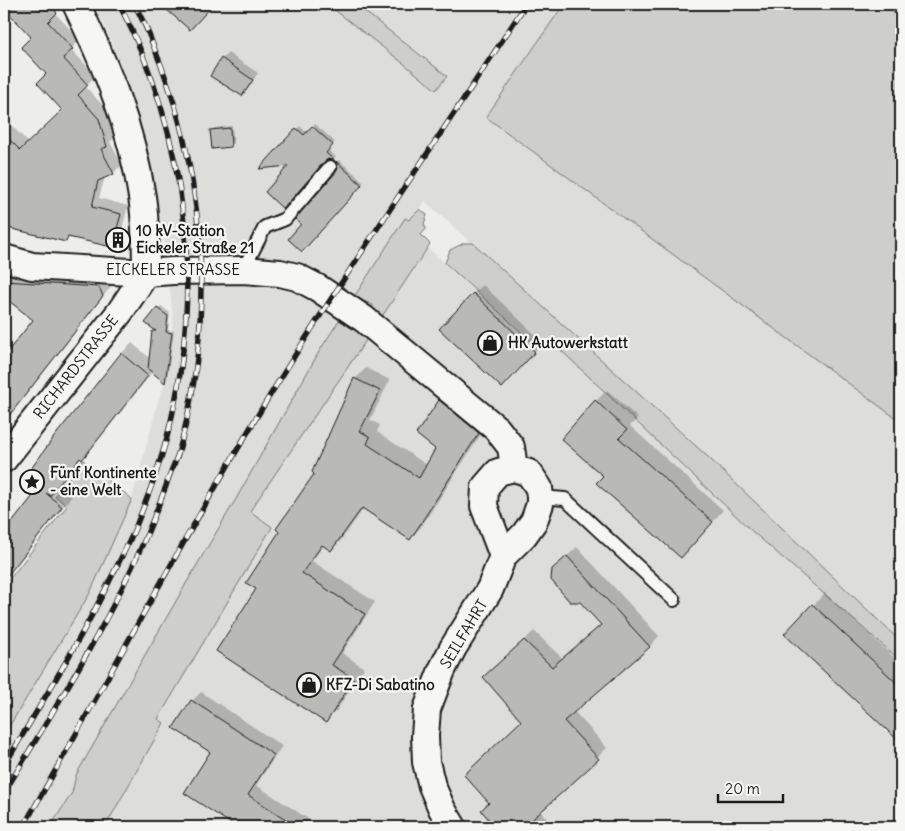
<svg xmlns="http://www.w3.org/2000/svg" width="905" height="831" font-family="Delius,sans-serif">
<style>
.built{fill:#ddddda}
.green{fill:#cececb;stroke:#757574}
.shadow{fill:#0003}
.building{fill:#b9b9b6;stroke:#1c1c1c}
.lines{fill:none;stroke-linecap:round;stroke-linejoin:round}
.lane-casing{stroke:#1c1c1c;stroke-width:16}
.street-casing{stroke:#1c1c1c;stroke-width:30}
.lane{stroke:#f6f6f2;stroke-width:12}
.street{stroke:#f6f6f2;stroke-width:26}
.rail-casing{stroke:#1c1c1c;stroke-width:5.5}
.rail{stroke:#f6f6f2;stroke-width:4;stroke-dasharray:11;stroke-linecap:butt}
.labels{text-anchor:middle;stroke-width:4.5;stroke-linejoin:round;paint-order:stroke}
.poi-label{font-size:15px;font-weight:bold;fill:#1c1c1c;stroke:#f6f6f2;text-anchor:start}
.street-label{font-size:15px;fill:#1c1c1c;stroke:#f6f6f2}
</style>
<rect width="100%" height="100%" fill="#edede9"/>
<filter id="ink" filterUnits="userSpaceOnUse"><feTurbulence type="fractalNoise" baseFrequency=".02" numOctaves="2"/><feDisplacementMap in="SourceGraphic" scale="10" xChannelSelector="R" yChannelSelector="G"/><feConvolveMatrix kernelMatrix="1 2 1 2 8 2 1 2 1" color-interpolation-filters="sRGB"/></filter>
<g filter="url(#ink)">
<!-- built -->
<path class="built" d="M93,4H327L403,63L436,90L446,75L355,4H564L486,117L901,422V642L708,457L425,201L420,209L409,220L405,219L320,350L236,499L191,575L76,775L72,793L50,827H4V735L90,593L132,499L159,398L165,383L172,333L173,318L164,238L148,152L126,80L107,31Z
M892,4H901V50Z
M428,248L539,349L549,339L753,532L901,661V827H105L164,723L158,719L272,527L250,511Z"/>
<!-- green -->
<path class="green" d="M327,4H355L447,76L436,90L403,63Z
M564,4H892L901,50V422L486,117Z
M420,209L427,215L424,224L426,229L421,235L430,244L381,318L372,311L373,305L359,299L348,317L371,333L250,511L272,527L158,719L164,723L105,827H50L72,793L76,775L191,575L236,499L320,350L405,218L409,220Z
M464,243H473L708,457L901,642V661L753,532L549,339L540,349L445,263L450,250Z
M83,460L132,499L90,593L4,735V586L67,506L55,496Z"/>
<!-- shadow -->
<path class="shadow" d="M4,4H64L55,13L80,40L71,49L96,76L85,86L107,110L115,137L110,142L122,165L113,173L105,177L99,198L128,206L120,238L112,246L71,236L66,241L13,228L9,232L4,231V118L29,143L64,110L47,74L32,37Z
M162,4H213L190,29Z
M406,4H423L415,12Z
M228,53L258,73L248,89L242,95L222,59Z
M315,124L335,142L328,150L336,157L334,159L328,158L291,165L262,168L300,126L307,133Z
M232,126L234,143L231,146L212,130L214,128Z
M339,160L364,182L302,250L303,224L339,168L337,162Z
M4,260L113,284L4,423V358L34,319L4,296Z
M483,285L543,342L511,377L473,294Z
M161,306L170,313L168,330L174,331L167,379L165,381L153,371L92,448L82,458H81L59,485L72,496L4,580V534L41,488L55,438L122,353L132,343L150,358L154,332L156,330L147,323Z
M366,368L390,380L370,420L380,425L377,432L427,465L436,449L440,401L451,390L489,422L421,527L410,538L364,508L342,539L331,550L324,545L312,561L375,602L342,653L364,668L337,710L325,721L258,589L316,474L355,379Z
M607,390L638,418L630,426L723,510L692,546L604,475L596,401Z
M577,547L659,636L650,646L574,711L607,748L540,811L554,827H497L482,811L490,803L522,721L495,667L534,631L562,658L602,624L563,560Z
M825,593L901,664V741L786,634Z
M201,692L282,746L256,785L321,827H238L185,793L212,752L192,701Z"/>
<!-- building -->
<path class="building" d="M4,4H49L57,13L48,22L73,49L63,58L88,85L78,95L99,119L107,147L101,149L114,174L98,181L92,207L121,214L112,247L68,237L66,242L4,227V134L20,150L62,110L37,83L46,74L21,47L31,37L4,8Z
M160,4H214L190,30Z
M221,58L253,80L242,96L210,76Z
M312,126L333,145L326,153L335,161L328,159L324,162L283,209L265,192L288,166L259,169L296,128L304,135Z
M230,128L231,147L212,149L210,130Z
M336,161L362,185L302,252L288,239L301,224L295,219L336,172L338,168Z
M4,281L99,287L103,296L4,422V356L33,320L4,297Z
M473,293L535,352L502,388L439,329Z
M157,308L168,316L166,332L172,333L165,383L148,369L152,331H156L145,323Z
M121,353L148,376L82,460L80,458L50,496L46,493L62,507L4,580V533L39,488L25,477L54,437Z
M354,378L380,391L360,431L370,437L367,444L419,478L435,449L416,434L439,400L479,433L410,540L362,508L331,551L322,545L302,573L365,614L332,665L354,679L326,723L216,651L256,589L246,583L279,532L276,529L314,474L312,472Z
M595,400L627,430L619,438L713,522L681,558L596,483L603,476L561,439Z
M567,556L650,647L564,721L599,759L524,827H495L481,810L489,803L464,775L521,721L483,677L524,640L552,667L601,625L580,602H570L551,580L552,569Z
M812,604L901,687V743L784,634Z
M191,700L274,755L248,795L298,827H236L184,793L210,752L173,728Z"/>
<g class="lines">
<defs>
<path id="lane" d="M243,270L265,227L285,219L330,167
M540,497L565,499L674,600"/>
<path id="street" d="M76,4C106,66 132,128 142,197C146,222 146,248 146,273
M4,258L32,266L146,273L173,271L243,270L280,273L297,277L318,288L364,319L497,429L511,447L514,468
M4,459L120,312L146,273
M453,827L442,809L432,786L426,762L425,736L427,709L442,670L453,648L490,589L503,556L524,535L534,521L540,504V497L539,488L529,473L514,468L498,472L485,487L484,506L503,556"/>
</defs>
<!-- lane casing -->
<use href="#lane" class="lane-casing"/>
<!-- street casing -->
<use href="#street" class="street-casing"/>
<!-- lane -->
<use href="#lane" class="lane"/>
<!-- street -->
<use href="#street" class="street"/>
<defs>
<path id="rail" d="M4,766C42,702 82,638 115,570C122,556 130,541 136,526C147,499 158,470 166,441C205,295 189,138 119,4
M4,793C53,711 106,628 144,541C152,523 159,504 166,486C169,475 174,465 178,454C202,371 207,279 194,193C187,144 174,96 155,50C149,34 143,19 134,4
M23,827C103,689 178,547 261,410C345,272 438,140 526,4"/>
</defs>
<!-- rail casing -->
<use href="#rail" class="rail-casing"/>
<!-- rail -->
<use href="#rail" class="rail"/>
</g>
</g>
<!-- icons -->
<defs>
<symbol id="building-ring" viewBox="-11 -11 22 22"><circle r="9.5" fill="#f6f6f2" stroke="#1c1c1c" stroke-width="1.5"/><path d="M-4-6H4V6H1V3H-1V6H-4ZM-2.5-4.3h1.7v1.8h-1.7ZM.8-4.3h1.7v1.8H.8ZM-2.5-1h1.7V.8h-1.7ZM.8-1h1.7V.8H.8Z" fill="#1c1c1c"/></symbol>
<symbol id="shop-ring" viewBox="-11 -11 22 22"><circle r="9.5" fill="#f6f6f2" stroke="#1c1c1c" stroke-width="1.5"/><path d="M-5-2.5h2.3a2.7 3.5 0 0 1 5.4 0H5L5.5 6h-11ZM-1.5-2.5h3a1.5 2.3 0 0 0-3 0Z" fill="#1c1c1c"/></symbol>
<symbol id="sight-ring" viewBox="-11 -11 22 22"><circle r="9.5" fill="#f6f6f2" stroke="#1c1c1c" stroke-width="1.5"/><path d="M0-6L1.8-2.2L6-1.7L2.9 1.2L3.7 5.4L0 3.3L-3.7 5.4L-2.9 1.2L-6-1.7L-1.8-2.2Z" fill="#1c1c1c"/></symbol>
</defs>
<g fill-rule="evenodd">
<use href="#building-ring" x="104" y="226" width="28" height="28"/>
<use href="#shop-ring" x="476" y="329" width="28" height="28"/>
<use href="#sight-ring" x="18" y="468" width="28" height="28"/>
<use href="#shop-ring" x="295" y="671" width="28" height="28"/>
</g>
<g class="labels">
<!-- poi labels -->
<g class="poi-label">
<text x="136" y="236">10 kV-Station<tspan x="136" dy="17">Eickeler Straße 21</tspan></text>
<text x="508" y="348">HK Autowerkstatt</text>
<text x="50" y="478">Fünf Kontinente<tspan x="50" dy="17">- eine Welt</tspan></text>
<text x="326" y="690">KFZ-Di Sabatino</text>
</g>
<!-- street labels -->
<g class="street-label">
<text x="173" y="275">EICKELER STRASSE</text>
<text transform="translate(76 367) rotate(-52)" y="5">RICHARDSTRASSE</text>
<text transform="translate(464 634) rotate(-59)" y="5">SEILFAHRT</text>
</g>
</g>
<!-- margin -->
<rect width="905" height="831" fill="none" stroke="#f6f6f2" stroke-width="20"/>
<rect x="10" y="10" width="885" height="811" fill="none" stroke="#1c1c1c" stroke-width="2" filter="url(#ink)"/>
<!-- scale -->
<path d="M718 794v8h65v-8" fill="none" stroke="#1c1c1c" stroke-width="2.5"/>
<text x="725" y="794" font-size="15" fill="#1c1c1c" stroke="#f6f6f2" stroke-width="4" paint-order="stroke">20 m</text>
</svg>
